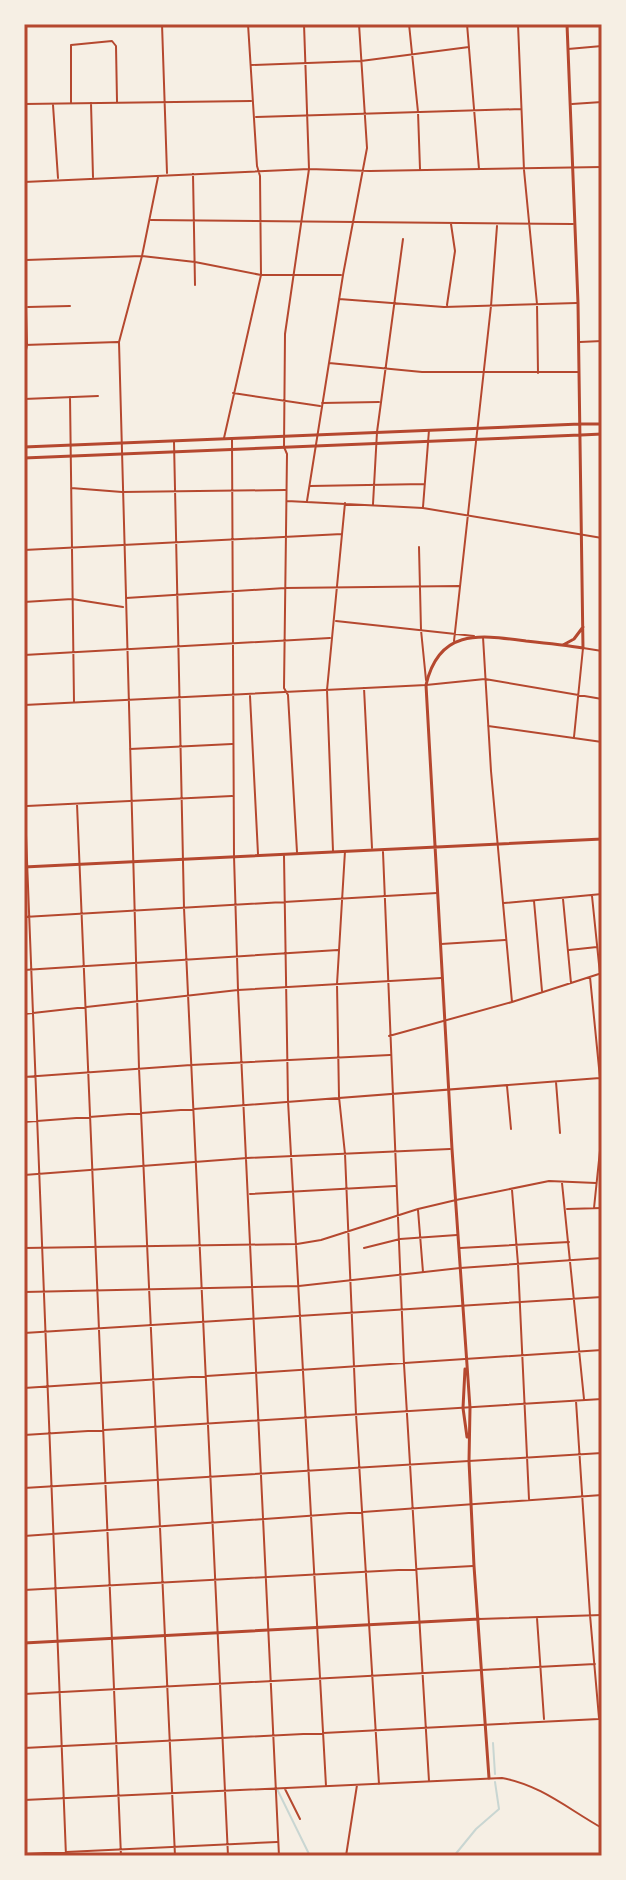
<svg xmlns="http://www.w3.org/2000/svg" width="626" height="1880" font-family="Cabin,sans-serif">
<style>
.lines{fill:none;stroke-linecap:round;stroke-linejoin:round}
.stream{stroke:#c9d6d2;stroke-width:2}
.minor{stroke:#b5482f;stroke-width:2}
.tertiary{stroke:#b5482f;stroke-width:3}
.secondary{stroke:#b5482f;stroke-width:3}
.neatline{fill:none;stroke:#b5482f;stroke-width:3}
</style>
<rect width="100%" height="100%" fill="#f6efe4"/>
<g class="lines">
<!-- stream -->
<path class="stream" d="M493,1743L495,1774
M277,1789L310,1856
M454,1856L476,1829L499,1809L495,1782"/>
<!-- minor -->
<path class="minor" d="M162,24L167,173
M409,24L418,112L420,169
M467,24L479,169
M518,24L524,170L537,304L538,373
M602,24V28
M568,49L602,46
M251,65L361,61L469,47
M71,103V45L112,41L116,46L117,101
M91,103L93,177
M24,104L251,101
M572,104L602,102
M53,105L58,178
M256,117L521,109
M193,174L195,285
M158,177L142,256L119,342L139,1068L175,1856
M24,182L309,169L370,171L602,167
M151,220L573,224
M24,241L27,345L24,360
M26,260L142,256L195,262L261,275H341
M339,299L444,307L577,303
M447,305L455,251L451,224
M28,307L70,306
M580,342L602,341
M24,345L118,342
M329,363L422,372H578
M233,393L320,406
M70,397L74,702
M24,399L98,396
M322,403L379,402
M224,438L261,275L260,176L257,166L248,24
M232,440L234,856L238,990L279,1856
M174,442L184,908L228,1856
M310,486L425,484
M71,488L122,492L285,490
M287,501L423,508L602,538
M307,501L343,275L367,148L359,24
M373,504L377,432L403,239
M423,507L429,430
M419,547L421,630L426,680
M24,550L342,534
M126,598L285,588L459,586
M24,602L72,599L123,607
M336,621L474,636
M483,637L491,771L512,1002
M454,641L491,306L497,226
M24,655L330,638
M364,688L372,848
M250,696L258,854
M24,705L426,685L485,679L602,699
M488,726L602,742
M574,737L583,648L602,651
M130,749L232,744
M24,784L66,1856
M77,804L121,1856
M27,806L232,796
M333,851L327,690L345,503
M345,851L337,984L339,1097L345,1154L356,1414L379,1784
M297,852L288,695L284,688L287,454L284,447L285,334L309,169L304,24
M383,852L404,1364L429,1781
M284,856L288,1101L326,1786
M592,896L600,974
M563,899L571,983
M534,901L542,991
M504,903L602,894
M24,917L437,893
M441,944L505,940
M569,950L597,947
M24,970L338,950
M590,977L600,1078L601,1141L594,1208
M24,1014L238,990L441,978
M389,1036L512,1002L602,973
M24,1077L191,1065L390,1055
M556,1082L560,1133
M507,1086L511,1129
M24,1122L600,1078
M24,1175L247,1158L450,1149
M562,1183L584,1399
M512,1190L518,1264L529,1499
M250,1194L395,1186
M567,1209L602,1208
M418,1210L423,1272
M24,1248L297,1244L321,1240L418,1209L456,1200L549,1181L596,1183
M364,1248L400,1239L457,1235
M460,1248L569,1242
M24,1292L299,1286L460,1268L602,1258
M24,1333L602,1297
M24,1388L602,1350
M576,1401L590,1615L599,1718
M24,1435L602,1399
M24,1488L602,1453
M24,1536L602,1495
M24,1590L473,1566
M537,1618L544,1719
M479,1619L602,1615
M24,1694L595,1664
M24,1748L599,1719
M285,1789L300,1819
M24,1800L502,1778C541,1785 568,1809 602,1828
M24,1854L277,1842
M346,1856L357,1785"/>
<!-- tertiary -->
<path class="tertiary" d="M580,424H602
M581,435L602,434"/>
<!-- secondary -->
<path class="secondary" d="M24,447L580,424
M24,458L580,435
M563,645L574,639L583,627
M24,867L602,839
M465,1369L463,1408L467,1437
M24,1643L479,1619
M489,1778L474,1566L469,1461L470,1408L452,1149L426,685C439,628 480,635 526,641C545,643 564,645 583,648L578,303L567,24"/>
</g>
<!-- border -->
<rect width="626" height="1880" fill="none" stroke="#f6efe4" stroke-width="52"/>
<rect x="26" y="26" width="574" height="1828" class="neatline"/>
</svg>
